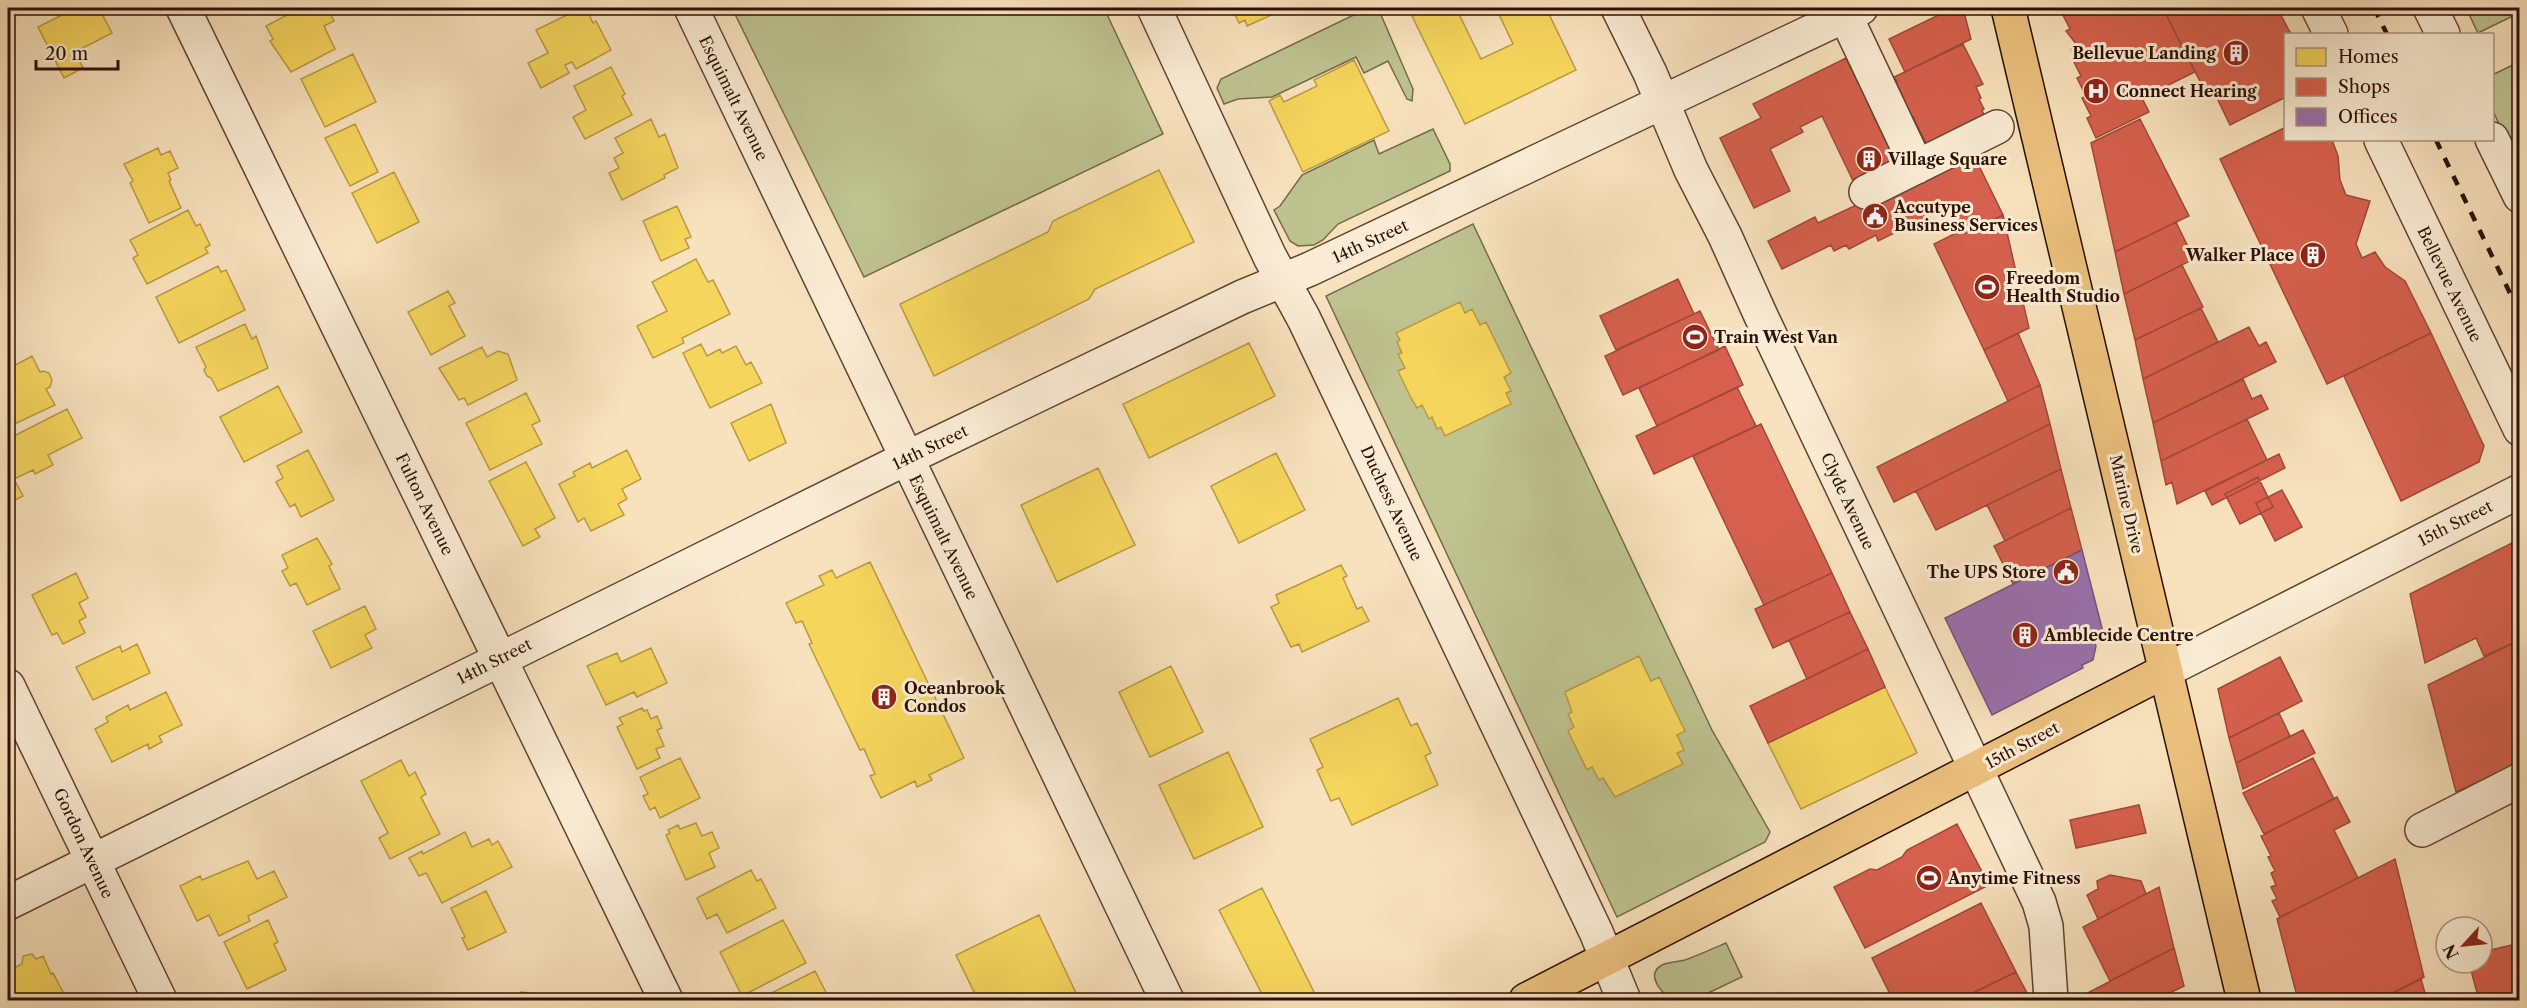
<svg xmlns="http://www.w3.org/2000/svg" width="2527" height="1008" font-family="'Libre Caslon Text',serif">
<style>
.green{fill:#bec390;stroke:#76694a;stroke-width:1.5}
.homes{fill:#f6d55c;stroke:#ba9a42;stroke-width:1.5}
.shops{fill:#d6604d;stroke:#a34837;stroke-width:1.5}
.offices{fill:#9970ab;stroke:#795379;stroke-width:1.5}
.lines{fill:none;stroke-linecap:round;stroke-linejoin:round}
.minor-casing{stroke:#604432;stroke-width:36}
.major-casing{stroke:#2d0f04;stroke-width:36}
.minor{stroke:#faecd4;stroke-width:33}
.major{stroke:#ecc17e;stroke-width:33}
.rail{stroke:#2d0f04;stroke-width:4.5;stroke-dasharray:10 10;stroke-linecap:butt}
.labels{text-anchor:middle;stroke-width:6;stroke-linejoin:round;paint-order:stroke}
.poi-label{font-size:16px;font-weight:bold;fill:#2d0f04;stroke:#faecd4;text-anchor:start}
.street-label{font-size:16px;fill:#2d0f04;stroke:#faecd4}
</style>
<rect width="100%" height="100%" fill="#f8e2bd"/>
<filter id="stains"><feTurbulence type="fractalNoise" baseFrequency=".00333" numOctaves="4"/><feColorMatrix values="0 0 0 0 .2 0 0 0 0 .09 0 0 0 0 .02 0 0 0 .5 -.17"/></filter>
<radialGradient id="worn" r=".72"><stop offset=".6" stop-color="#630" stop-opacity="0"/><stop offset="1" stop-color="#630" stop-opacity=".3"/></radialGradient>
<!-- green -->
<path class="green" d="M732,8H1104L1163,134L864,277Z
M1368,8H1378L1413,89L1412,101L1407,99L1388,61L1364,73L1356,57L1272,97L1238,99L1224,104L1217,88L1221,79Z
M2466,8H2519V13L2478,33Z
M2519,62V167L2493,111L2492,75Z
M1433,129L1450,164V171L1338,224L1323,240L1314,245L1298,246L1290,241L1274,210L1280,206L1302,175L1374,140L1379,154Z
M1473,224L1712,730L1770,832L1765,842L1617,917L1326,296Z
M1726,943L1742,977L1704,995L1706,1000H1671C1663,993 1644,975 1662,965C1669,962 1678,962 1685,960C1699,955 1712,949 1726,943Z"/>
<!-- homes -->
<path class="homes" d="M76,8H99L112,33L75,52L83,68L64,78L38,27Z
M300,8H327L334,21L324,26L335,49L291,72L270,41L273,39L266,26Z
M581,8H586L593,23L596,21L611,50L576,69L572,62L565,65L569,73L541,88L528,63L548,53L536,30Z
M1232,8H1287L1247,26L1245,20L1239,23Z
M1430,8H1456L1481,59L1513,44L1496,8H1546L1576,70L1465,124L1412,16Z
M353,54L376,102L325,127L301,79Z
M1354,60L1389,131L1303,172L1269,101L1280,95L1284,102L1317,86L1314,80Z
M611,67L625,94L622,96L632,115L585,139L573,117L586,110L574,86Z
M651,119L659,137L665,134L678,168L664,175L665,178L622,200L609,173L619,168L614,158L623,153L615,138Z
M355,124L378,172L350,186L325,138Z
M158,148L161,155L170,151L178,168L168,173L171,180L169,181L181,208L149,223L130,183L133,181L124,164Z
M1159,170L1194,242L1095,289L1089,299L934,376L900,304L1048,232L1053,221Z
M394,172L419,222L377,243L352,193Z
M677,206L691,237L685,239L689,248L661,261L643,221Z
M188,210L196,226L200,224L210,245L205,248L208,253L147,284L133,258L138,255L130,240Z
M696,259L708,282L713,280L730,314L682,338L684,343L653,358L637,326L667,311L652,282Z
M218,266L221,272L226,270L245,310L179,343L156,297Z
M448,291L455,303L449,306L465,336L431,355L408,312Z
M1460,302L1465,313L1472,309L1480,325L1486,322L1511,373L1504,377L1511,391L1506,393L1511,404L1445,436L1441,427L1437,429L1432,417L1429,419L1422,405L1417,408L1411,398L1398,371L1405,368L1398,354L1402,353L1397,342L1400,340L1396,333Z
M245,324L252,339L256,336L268,368L218,391L211,378L207,376L204,370L206,367L196,347Z
M1249,343L1275,396L1149,458L1123,404Z
M701,344L707,356L720,349L722,353L736,346L746,365L751,362L762,383L710,408L683,353Z
M482,347L487,357L498,351L508,354L517,380L468,405L464,398L459,400L439,368Z
M32,356L40,372L43,371L49,373L52,380L50,387L46,389L55,405L8,427V369Z
M278,386L302,432L244,462L220,417Z
M526,393L540,421L532,425L542,444L490,470L466,423Z
M771,404L786,443L749,461L731,423Z
M67,409L82,438L48,455L53,465L35,474L33,470L14,479L23,496L8,504V439Z
M308,450L334,500L301,517L295,504L290,507L276,482L283,478L277,466Z
M627,450L641,479L622,489L627,499L618,504L624,515L591,531L584,518L578,522L559,484L575,476L573,472L590,463L592,468Z
M1276,453L1305,510L1239,543L1211,486Z
M526,462L555,518L535,529L540,537L523,546L489,481Z
M1098,468L1135,545L1057,582L1021,505Z
M317,538L332,564L329,566L340,589L307,605L296,583L290,586L282,571L288,568L282,555Z
M870,562L964,758L929,775L932,780L917,787L915,781L881,798L870,776L875,774L864,749L860,750L809,644L812,643L802,621L796,623L786,603L824,585L819,576L832,570L836,578Z
M1341,565L1347,576L1343,578L1357,609L1362,607L1369,621L1302,652L1299,644L1291,647L1271,607L1279,603L1276,595Z
M76,573L88,598L79,603L86,617L79,621L85,633L63,644L57,633L52,635L32,595Z
M365,606L376,629L365,635L372,648L331,668L313,631Z
M137,644L150,673L93,700L76,667L120,646L122,652Z
M651,648L667,683L637,697L634,692L606,705L587,666L617,653L621,662Z
M1639,656L1651,681L1659,677L1685,731L1677,735L1684,750L1677,753L1683,764L1615,797L1603,778L1599,780L1592,767L1587,770L1568,731L1574,727L1568,714L1572,712L1565,692Z
M1171,666L1203,732L1150,757L1119,692Z
M1885,687L1917,753L1801,809L1768,743Z
M166,692L182,725L159,736L162,742L149,749L148,744L112,762L95,729L108,722L106,717L128,705L130,710Z
M1398,698L1411,726L1417,723L1431,753L1425,756L1438,785L1352,825L1339,798L1331,801L1317,770L1323,767L1310,739Z
M642,708L644,711L647,710L651,719L657,716L662,728L657,730L664,746L656,749L660,758L637,769L617,727L623,724L619,718Z
M1228,752L1263,827L1194,859L1159,785Z
M680,758L700,798L660,818L655,807L650,810L643,796L648,794L640,777Z
M401,760L409,776L415,772L426,794L421,797L440,834L390,859L379,838L388,833L361,781Z
M696,823L702,836L712,832L719,848L709,853L715,867L686,880L666,835L670,833L668,830L678,825L680,829Z
M465,832L472,847L489,839L492,845L498,841L512,867L442,903L426,873L419,876L409,858L422,851L423,854Z
M248,861L257,879L274,871L287,897L248,916L250,921L219,936L209,915L197,921L180,886L200,876L202,880Z
M751,870L757,881L761,879L776,908L727,933L717,914L707,919L697,898Z
M1262,888L1318,1000H1265L1219,910Z
M486,891L506,932L468,950L462,938L465,937L451,908Z
M1039,915L1077,995L1066,1000H978L956,955Z
M268,920L278,942L274,944L286,970L247,989L224,942Z
M783,920L806,963L742,996L720,952Z
M32,954L36,959L43,956L51,974L53,973L64,994L60,996L62,1000H8V971L22,964L23,956Z
M815,971L830,1000H758Z
M521,992L538,994L541,1000H494L495,995L520,998Z"/>
<!-- shops -->
<path class="shops" d="M1953,8H1963L1971,39L1905,72L1889,39Z
M2065,8H2163L2195,72L2142,98L2149,112L2096,138L2087,118L2091,116L2082,98L2086,96L2077,78L2081,76L2073,60L2075,59L2071,48L2077,45L2066,31L2070,29L2063,15L2067,13Z
M2163,8H2277L2291,34H2286V97L2230,125L2216,96L2209,99Z
M1963,44L1983,84L1976,87L1981,98L1979,99L1984,109L1982,110L1987,122L1963,133L2003,215L1966,233L1952,205L1878,241L1876,235L1849,249L1846,245L1834,251L1831,245L1782,269L1768,241L1815,217L1818,223L1938,167L1913,117L1882,132L1898,164L1855,185L1822,116L1800,127L1803,132L1770,149L1790,191L1754,208L1720,138L1761,118L1753,104L1846,58L1865,97L1897,82L1894,77Z
M2140,119L2189,216L2115,252L2091,143Z
M2286,127V140H2332L2338,156L2340,180L2346,195L2370,201L2356,244L2362,258L2375,252L2385,267L2405,281L2431,333L2327,384L2220,159Z
M2003,215L2029,328L1984,350L1934,244L1964,229L1966,233Z
M2176,222L2194,259L2124,294L2115,252Z
M2182,265L2203,307L2135,340L2124,294Z
M1678,279L1694,314L1616,350L1600,316Z
M2201,308L2218,342L2143,379L2135,340Z
M1700,311L1719,350L1623,395L1605,356Z
M2249,327L2259,346L2266,342L2276,362L2153,423L2143,379Z
M2018,333L2040,385L2008,401L1984,350Z
M2431,333L2484,446L2479,462L2401,501L2344,376Z
M1725,346L1743,385L1657,426L1639,388Z
M2243,379L2252,399L2261,395L2268,409L2161,461L2153,423Z
M2040,385L2050,424L1894,502L1877,467Z
M1737,387L1756,426L1654,474L1636,436Z
M2247,419L2267,460L2177,504L2172,482L2166,485L2161,461Z
M1761,424L1832,573L1764,605L1693,456Z
M2050,424L2061,469L1936,530L1916,491Z
M2279,454L2285,468L2212,505L2205,491Z
M2061,469L2071,508L2005,541L1987,505Z
M2258,477L2273,507L2240,524L2225,494Z
M2282,490L2302,527L2275,541L2256,503Z
M2071,508L2082,550L2013,584L1994,546Z
M2514,542L2520,558V640L2484,656L2476,638L2425,663L2410,594Z
M1832,573L1850,612L1773,648L1755,609Z
M1850,612L1868,649L1807,679L1789,640Z
M2520,640V762L2456,792L2428,685Z
M1868,649L1885,687L1768,743L1750,706Z
M2280,657L2302,701L2229,738L2218,689Z
M2279,713L2290,736L2236,763L2229,738Z
M2303,730L2315,753L2243,789L2236,763Z
M2313,758L2334,799L2264,834L2243,793Z
M2337,797L2350,822L2334,830L2358,878L2280,917L2272,901L2277,899L2271,887L2276,885L2271,873L2275,871L2268,857L2271,856L2261,836Z
M2139,805L2146,833L2076,848L2070,820Z
M1957,824L1989,885L1865,948L1834,887L1870,869L1877,870L1902,857L1907,850Z
M2395,859L2424,977L2379,1000H2298L2277,919Z
M2110,875L2141,881L2146,894L2098,919L2087,895L2098,889L2097,881Z
M2159,887L2174,948L2110,981L2083,927Z
M1981,903L2016,972L1958,1000H1893L1872,958Z
M2520,943V1000H2479L2469,963H2482V952Z
M2174,948L2184,986L2155,1000H2078V998Z
M2016,972L2028,995L2017,1000H1974L1971,994Z
M2421,979L2427,1000H2379Z
M2169,993L2173,1000H2155Z"/>
<!-- offices -->
<path class="offices" d="M2082,550L2103,632L2093,638L2096,646L2093,660L2082,665L2083,668L1992,715L1945,618Z"/>
<g class="lines">
<defs>
<path id="minor" d="M183,8L666,1000
M691,8L1167,1000
M1154,8L1270,257L1304,319L1596,932L1624,1000
M1618,8L1650,73L1691,170L1725,236L1761,316L2039,902L2046,926L2051,1000
M2318,8L2331,34
M2430,8L2443,34
M1845,15L1917,167
M2492,139L2520,196
M2381,140L2520,429
M1866,192L1997,127
M2165,671L2520,491
M8,686L160,1000
M2422,830L2520,780
M8,903L907,458L1242,297L1310,269L1861,8"/>
<path id="major" d="M2008,8L2244,1000
M1526,1000L2165,671"/>
</defs>
<!-- minor casing -->
<use href="#minor" class="minor-casing"/>
<!-- major casing -->
<use href="#major" class="major-casing"/>
<!-- minor -->
<use href="#minor" class="minor"/>
<!-- major -->
<use href="#major" class="major"/>
<!-- rail -->
<path class="rail" d="M2374,8L2387,34
M2436,140L2520,314"/>
</g>
<!-- icons -->
<defs>
<symbol id="building-disc" viewBox="-11 -11 22 22"><circle r="9.5" fill="#8f2418" stroke="#faecd4"/><path d="M-4-6H4V6H1V3H-1V6H-4ZM-2.5-4.3h1.7v1.8h-1.7ZM.8-4.3h1.7v1.8H.8ZM-2.5-1h1.7V.8h-1.7ZM.8-1h1.7V.8H.8Z" fill="#fff"/></symbol>
<symbol id="hospital-disc" viewBox="-11 -11 22 22"><circle r="9.5" fill="#8f2418" stroke="#faecd4"/><path d="M-5-5h3v3.5h4V-5h3V5h-3V1.5h-4V5h-3Z" fill="#fff"/></symbol>
<symbol id="civic-disc" viewBox="-11 -11 22 22"><circle r="9.5" fill="#8f2418" stroke="#faecd4"/><path d="M-.6-6.5H3V-4.5H.6V-3L4-1V1h2V6H-6V1h2V-1L-.6-3ZM-1.2 2.5V6h2.4V2.5Z" fill="#fff"/></symbol>
<symbol id="stadium-disc" viewBox="-11 -11 22 22"><circle r="9.5" fill="#8f2418" stroke="#faecd4"/><path d="M0-5a6.5 5 0 1 0 0 10a6.5 5 0 1 0 0-10ZM-3.5-1.8h7v3.6h-7Z" fill="#fff"/></symbol>
</defs>
<g fill-rule="evenodd">
<use href="#building-disc" x="2221" y="38" width="30" height="30"/>
<use href="#hospital-disc" x="2081" y="76" width="30" height="30"/>
<use href="#building-disc" x="1854" y="144" width="30" height="30"/>
<use href="#civic-disc" x="1860" y="201" width="30" height="30"/>
<use href="#building-disc" x="2298" y="240" width="30" height="30"/>
<use href="#stadium-disc" x="1972" y="272" width="30" height="30"/>
<use href="#stadium-disc" x="1680" y="322" width="30" height="30"/>
<use href="#civic-disc" x="2051" y="557" width="30" height="30"/>
<use href="#building-disc" x="2010" y="620" width="30" height="30"/>
<use href="#building-disc" x="869" y="682" width="30" height="30"/>
<use href="#stadium-disc" x="1914" y="863" width="30" height="30"/>
</g>
<g class="labels">
<!-- poi labels -->
<g class="poi-label">
<text x="2216" y="59" text-anchor="end">Bellevue Landing</text>
<text x="2116" y="97">Connect Hearing</text>
<text x="1888" y="165">Village Square</text>
<text x="1894" y="213">Accutype<tspan x="1894" dy="18">Business Services</tspan></text>
<text x="2294" y="261" text-anchor="end">Walker Place</text>
<text x="2006" y="284">Freedom<tspan x="2006" dy="18">Health Studio</tspan></text>
<text x="1714" y="343">Train West Van</text>
<text x="2046" y="578" text-anchor="end">The UPS Store</text>
<text x="2044" y="641">Amblecide Centre</text>
<text x="904" y="694">Oceanbrook<tspan x="904" dy="18">Condos</tspan></text>
<text x="1948" y="884">Anytime Fitness</text>
</g>
<!-- street labels -->
<g class="street-label">
<text transform="translate(734 98) rotate(64)" y="6">Esquimalt Avenue</text>
<text transform="translate(1370 241) rotate(-25)" y="6">14th Street</text>
<text transform="translate(2450 284) rotate(64)" y="6">Bellevue Avenue</text>
<text transform="translate(930 447) rotate(-26)" y="6">14th Street</text>
<text transform="translate(1848 501) rotate(65)" y="6">Clyde Avenue</text>
<text transform="translate(1392 503) rotate(65)" y="6">Duchess Avenue</text>
<text transform="translate(425 504) rotate(64)" y="6">Fulton Avenue</text>
<text transform="translate(2127 504) rotate(77)" y="6">Marine Drive</text>
<text transform="translate(2455 523) rotate(-27)" y="6">15th Street</text>
<text transform="translate(944 537) rotate(64)" y="6">Esquimalt Avenue</text>
<text transform="translate(494 661) rotate(-27)" y="6">14th Street</text>
<text transform="translate(2022 745) rotate(-28)" y="6">15th Street</text>
<text transform="translate(84 843) rotate(65)" y="6">Gordon Avenue</text>
</g>
</g>
<!-- margin -->
<rect width="2527" height="1008" fill="none" stroke="#f8e2bd" stroke-width="30"/>
<rect x="9" y="9" width="2509" height="990" fill="none" stroke="#2d0f04" stroke-width="3"/>
<rect x="15" y="15" width="2497" height="978" fill="none" stroke="#2d0f04" stroke-width="1.5"/>
<!-- legend -->
<rect x="2284" y="33" width="210" height="108" fill="#faecd4" stroke="#a89481" stroke-width="1.5"/>
<rect x="2296" y="48" width="30" height="18" fill="#f6d55c" stroke="#a89481" stroke-width="1.5"/>
<text x="2338" y="63" font-size="18" fill="#2d0f04">Homes</text>
<rect x="2296" y="78" width="30" height="18" fill="#d6604d" stroke="#a89481" stroke-width="1.5"/>
<text x="2338" y="93" font-size="18" fill="#2d0f04">Shops</text>
<rect x="2296" y="108" width="30" height="18" fill="#9970ab" stroke="#a89481" stroke-width="1.5"/>
<text x="2338" y="123" font-size="18" fill="#2d0f04">Offices</text>
<!-- north arrow -->
<g transform="translate(2464 945) rotate(243)"><circle r="28" fill="#faecd4" stroke="#a89481" stroke-width="1.5"/>
<path d="M0-4.5L10 22L0 15L-10 22Z" fill="#8f2418"/>
<text y="-9" font-size="16" font-weight="bold" text-anchor="middle" fill="#2d0f04">N</text>
</g>
<!-- scale -->
<path d="M36 60v9h82v-9" fill="none" stroke="#2d0f04" stroke-width="3"/>
<text x="45" y="60" font-size="18" fill="#2d0f04" stroke="#faecd4" stroke-width="4.5" paint-order="stroke">20 m</text>
<rect width="100%" height="100%" filter="url(#stains)"/>
<rect width="100%" height="100%" fill="url(#worn)"/>
</svg>
